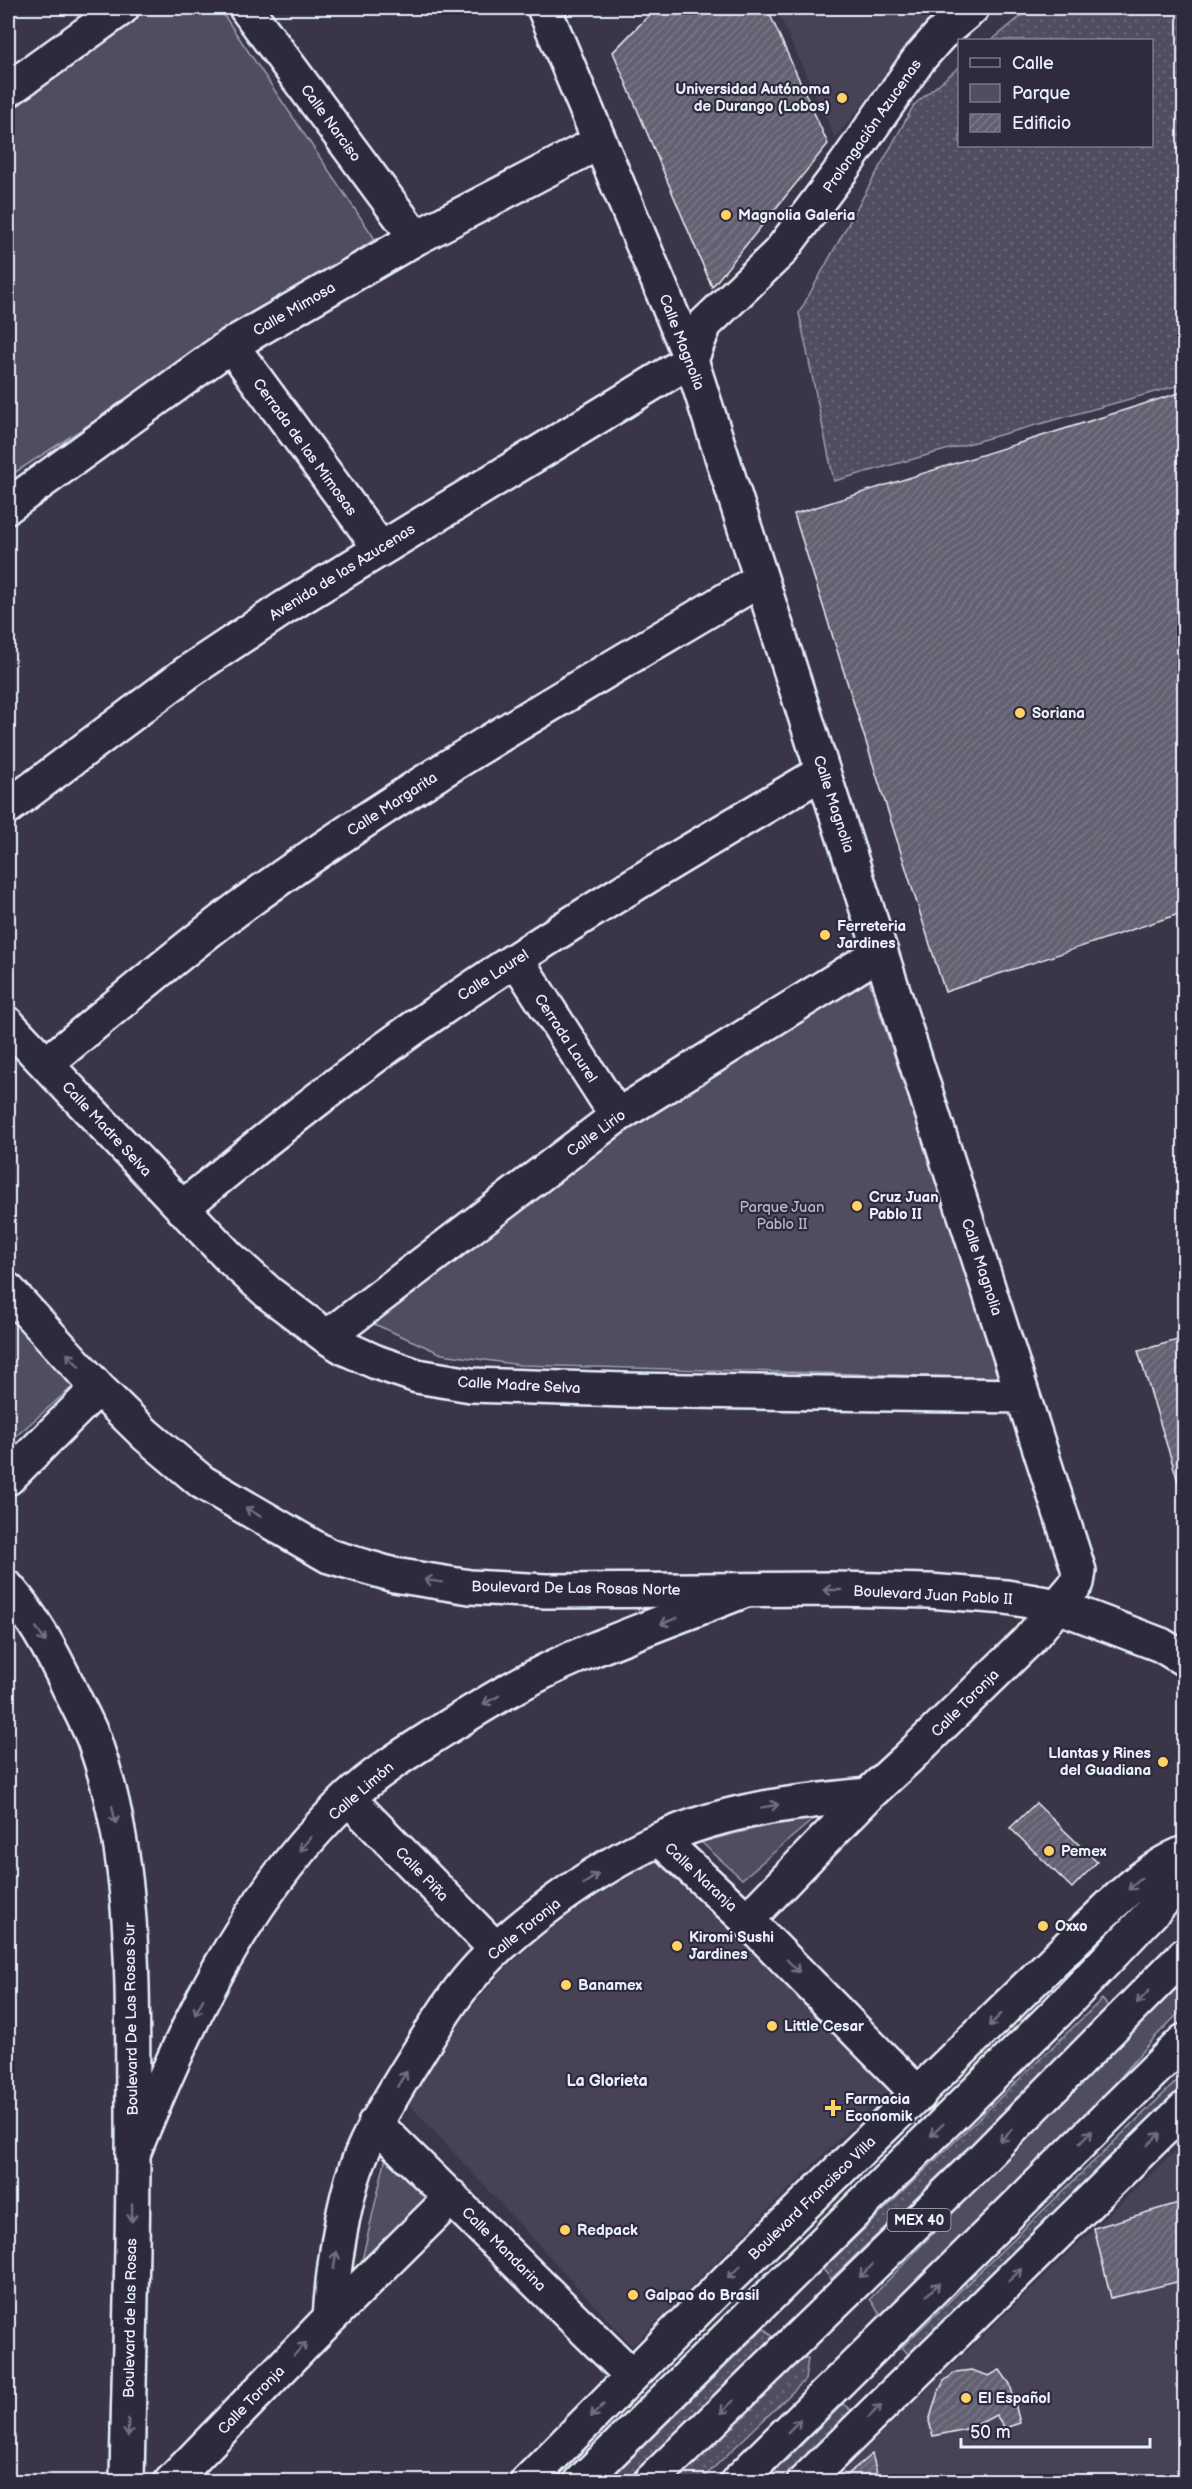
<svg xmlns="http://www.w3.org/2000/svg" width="1192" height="2489" font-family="'Balsamiq Sans',sans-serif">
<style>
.built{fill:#464354}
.grass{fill:url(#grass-dots);stroke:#9ca0ac;stroke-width:1.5}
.park{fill:#504e5f;stroke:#9ca0ac;stroke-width:1.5}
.building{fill:url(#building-hatch);stroke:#e8f1f8;stroke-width:1.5}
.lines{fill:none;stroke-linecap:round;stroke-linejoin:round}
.minor-casing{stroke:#e8f1f8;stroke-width:38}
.major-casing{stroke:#e8f1f8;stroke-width:38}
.minor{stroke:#2f2a3d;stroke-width:33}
.major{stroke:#2f2a3d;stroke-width:33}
.oneway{stroke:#70707e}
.poi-dot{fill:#ffd166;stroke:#2f2a3d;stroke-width:2}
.labels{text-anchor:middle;stroke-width:4.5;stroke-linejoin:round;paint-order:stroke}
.shield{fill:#2f2a3d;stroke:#b0b5c0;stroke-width:1.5}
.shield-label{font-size:14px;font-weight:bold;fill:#e8f1f8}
.poi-label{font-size:15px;font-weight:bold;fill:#e8f1f8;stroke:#2f2a3d;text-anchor:start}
.street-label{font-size:15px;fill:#e8f1f8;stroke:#2f2a3d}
.park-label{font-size:15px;fill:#b3b8c2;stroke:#2f2a3d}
.neighbourhood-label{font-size:16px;font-weight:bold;fill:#e8f1f8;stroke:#2f2a3d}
</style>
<defs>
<pattern id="grass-dots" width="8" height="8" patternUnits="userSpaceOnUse" patternTransform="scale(1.5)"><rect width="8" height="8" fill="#504e5f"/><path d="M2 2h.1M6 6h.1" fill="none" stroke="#696877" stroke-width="1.8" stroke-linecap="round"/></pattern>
<pattern id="building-hatch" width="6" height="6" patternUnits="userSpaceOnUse" patternTransform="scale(1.5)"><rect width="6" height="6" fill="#636171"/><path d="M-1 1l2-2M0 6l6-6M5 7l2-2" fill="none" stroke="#797886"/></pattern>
</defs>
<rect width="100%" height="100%" fill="#3a3648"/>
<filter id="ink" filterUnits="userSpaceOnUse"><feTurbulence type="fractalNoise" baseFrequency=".0167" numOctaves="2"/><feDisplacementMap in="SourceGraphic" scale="12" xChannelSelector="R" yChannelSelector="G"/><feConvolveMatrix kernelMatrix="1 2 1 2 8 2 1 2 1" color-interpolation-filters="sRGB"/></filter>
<g filter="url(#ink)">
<!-- built -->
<path class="built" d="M776,8H941L835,138Z
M661,1858L894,2084L632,2346L407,2102L467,2013L494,1981L540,1935L593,1895Z
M1184,2142V2481H832Z"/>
<!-- grass -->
<path class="grass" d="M1031,8H1184V384L834,481L799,313L914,105L959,67L960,146H1152V40H992Z
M1102,1999L1111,2010L831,2279L823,2269Z
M1184,2074V2091L909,2355L902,2347Z
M764,2328L773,2337L626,2481H608Z
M791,2357L808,2358L805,2380L700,2481L663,2482Z
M843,2404L856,2414L786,2481L764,2482Z"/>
<!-- park -->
<path class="park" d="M130,8H219L375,239L8,477V97Z
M869,981L1003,1378L520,1365L442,1354L365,1320L625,1124Z
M8,1305L80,1380L8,1443Z
M822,1812L742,1879L701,1842Z
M1184,1972V2008L1156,2036L1080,2124L884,2319L870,2299Z
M388,2148L432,2194L362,2260Z"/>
<!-- building -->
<path class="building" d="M656,8H767L828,144L712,287L613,52Z
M1185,391V912L945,992L794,514Z
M1185,1338V1487L1180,1488L1138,1351Z
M1036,1803L1097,1862L1072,1888L1010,1828Z
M1185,2201V2280L1111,2298L1094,2228Z
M971,2370L989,2376L1000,2370L1010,2384L1020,2423L1005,2428L996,2415L971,2428L933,2436L929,2421L937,2395L944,2381L956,2372Z
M872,2454L879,2481H839Z"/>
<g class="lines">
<defs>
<path id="minor" d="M246,8L416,238
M544,8L691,360L1079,1571L1077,1583L1028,1641L907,1759L868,1795L747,1920
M8,90L122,8
M231,345L380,548
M691,360L705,324L780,252L843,168L919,59L940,35L972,8
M8,506L231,345L416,238L600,142
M8,807L188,672L284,608L691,360
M516,959L617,1116
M8,1024L229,1257L270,1294L327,1337L345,1348L376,1362L417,1376L471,1385L625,1390L1023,1396
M46,1064C109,1012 171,959 236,910C403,787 584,685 761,579
M182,1208C264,1140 347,1074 434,1014C560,927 692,849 823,772
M327,1337L617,1116L881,952
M348,1798L496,1949
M660,1839L747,1920L919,2095
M375,2123L632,2376
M133,2154C185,2026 245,1896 347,1799C373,1774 405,1754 435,1735C481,1706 528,1677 578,1656C632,1633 688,1613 743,1591
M330,2318C333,2271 339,2226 352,2180C364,2140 386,2106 407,2071C424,2044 440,2016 459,1991C501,1934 595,1868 660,1839C726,1809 796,1802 868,1795
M171,2482L330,2318L452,2197
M527,2482L728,2279L1087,1928C1117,1900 1145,1869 1184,1853
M581,2482L1057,2012L1184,1879
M804,2482L1184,2109"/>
<path id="major" d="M8,1290L98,1388L146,1435L202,1482L329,1556L394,1575L470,1587L546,1591L834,1589L929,1591L1006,1597L1058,1606L1161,1645L1184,1659
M8,1478L98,1388
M8,1588C34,1618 53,1653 70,1690C78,1706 87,1723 94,1740C137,1860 132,1985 133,2111C134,2234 129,2358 127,2482
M650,2482L981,2160L1184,1955
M737,2482L1184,2041"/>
</defs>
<!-- minor casing -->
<use href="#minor" class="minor-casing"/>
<!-- major casing -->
<use href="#major" class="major-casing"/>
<!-- minor -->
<use href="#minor" class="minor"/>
<!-- major -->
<use href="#major" class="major"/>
</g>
<!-- one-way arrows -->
<defs><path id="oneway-shaft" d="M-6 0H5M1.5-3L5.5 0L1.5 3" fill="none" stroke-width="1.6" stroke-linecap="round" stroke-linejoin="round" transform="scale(1.5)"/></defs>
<g class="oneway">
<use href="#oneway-shaft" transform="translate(73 1360) rotate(-133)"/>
<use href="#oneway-shaft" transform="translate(253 1512) rotate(-149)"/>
<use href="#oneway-shaft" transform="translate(433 1581) rotate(-171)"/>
<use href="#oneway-shaft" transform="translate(832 1590) rotate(180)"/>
<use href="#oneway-shaft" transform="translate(669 1621) rotate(158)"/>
<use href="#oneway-shaft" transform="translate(41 1635) rotate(58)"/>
<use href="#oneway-shaft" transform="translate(491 1700) rotate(153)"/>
<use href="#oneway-shaft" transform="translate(770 1806) rotate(-10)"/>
<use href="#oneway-shaft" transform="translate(114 1815) rotate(78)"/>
<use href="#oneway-shaft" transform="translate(305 1844) rotate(130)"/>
<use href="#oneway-shaft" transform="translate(591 1879) rotate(-34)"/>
<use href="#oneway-shaft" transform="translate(1135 1884) rotate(139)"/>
<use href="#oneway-shaft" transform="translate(793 1966) rotate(46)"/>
<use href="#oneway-shaft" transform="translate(1143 1997) rotate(135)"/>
<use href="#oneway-shaft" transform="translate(199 2007) rotate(118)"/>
<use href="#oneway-shaft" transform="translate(995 2020) rotate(135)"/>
<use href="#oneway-shaft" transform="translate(402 2079) rotate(-58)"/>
<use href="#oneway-shaft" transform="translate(937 2130) rotate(136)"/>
<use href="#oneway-shaft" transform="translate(1006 2135) rotate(135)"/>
<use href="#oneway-shaft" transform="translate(1086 2137) rotate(-45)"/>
<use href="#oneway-shaft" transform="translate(1154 2139) rotate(-44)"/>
<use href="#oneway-shaft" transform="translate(132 2213) rotate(91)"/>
<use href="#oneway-shaft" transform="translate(335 2260) rotate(-82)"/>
<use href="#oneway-shaft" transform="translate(866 2271) rotate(136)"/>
<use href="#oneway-shaft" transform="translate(734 2272) rotate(136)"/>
<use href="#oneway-shaft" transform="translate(1015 2275) rotate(-44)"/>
<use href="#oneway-shaft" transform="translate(933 2289) rotate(-45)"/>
<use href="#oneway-shaft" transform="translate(300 2349) rotate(-46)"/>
<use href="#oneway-shaft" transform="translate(727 2407) rotate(136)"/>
<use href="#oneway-shaft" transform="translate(597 2411) rotate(135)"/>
<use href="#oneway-shaft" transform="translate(875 2411) rotate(-45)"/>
<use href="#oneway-shaft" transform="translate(794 2426) rotate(-45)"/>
<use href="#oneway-shaft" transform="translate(128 2428) rotate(91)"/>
</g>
</g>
<!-- markers -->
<g class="poi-dot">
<circle cx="842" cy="98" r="6"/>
<circle cx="726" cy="215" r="6"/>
<circle cx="1020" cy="713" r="6"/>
<circle cx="825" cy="935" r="6"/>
<circle cx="857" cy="1206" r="6"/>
<circle cx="1163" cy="1762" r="6"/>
<circle cx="1049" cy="1851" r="6"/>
<circle cx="1043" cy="1926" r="6"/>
<circle cx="677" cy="1946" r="6"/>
<circle cx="566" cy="1985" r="6"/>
<circle cx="772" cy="2026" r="6"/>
<path d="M830 2099h6v6h6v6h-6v6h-6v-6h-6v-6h6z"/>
<circle cx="565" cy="2230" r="6"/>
<circle cx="633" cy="2295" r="6"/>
<circle cx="966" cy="2398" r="6"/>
</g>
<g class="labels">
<!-- shield labels -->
<rect class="shield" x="887.5" y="2209" width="63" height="22" rx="4.5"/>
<g class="shield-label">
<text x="919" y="2225">MEX 40</text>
</g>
<!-- poi labels -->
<g class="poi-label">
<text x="830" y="94" text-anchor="end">Universidad Autónoma<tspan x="830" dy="17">de Durango (Lobos)</tspan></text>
<text x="738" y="220">Magnolia Galeria</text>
<text x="1032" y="718">Soriana</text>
<text x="837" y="931">Ferreteria<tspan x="837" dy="17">Jardines</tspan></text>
<text x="869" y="1202">Cruz Juan<tspan x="869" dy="17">Pablo II</tspan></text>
<text x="1151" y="1758" text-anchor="end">Llantas y Rines<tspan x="1151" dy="17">del Guadiana</tspan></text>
<text x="1061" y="1856">Pemex</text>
<text x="1055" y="1931">Oxxo</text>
<text x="689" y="1942">Kiromi Sushi<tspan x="689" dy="17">Jardines</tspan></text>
<text x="578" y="1990">Banamex</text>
<text x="784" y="2031">Little Cesar</text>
<text x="845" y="2104">Farmacia<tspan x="845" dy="17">Economik</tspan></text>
<text x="577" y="2235">Redpack</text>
<text x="645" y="2300">Galpao do Brasil</text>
<text x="978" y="2403">El Español</text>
</g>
<!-- street labels -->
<g class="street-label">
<text transform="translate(331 123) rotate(54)" y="5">Calle Narciso</text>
<text transform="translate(872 126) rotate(-55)" y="5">Prolongación Azucenas</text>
<text transform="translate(294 309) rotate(-30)" y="5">Calle Mimosa</text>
<text transform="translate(682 342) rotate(69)" y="5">Calle Magnolia</text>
<text transform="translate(305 447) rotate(54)" y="5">Cerrada de las Mimosas</text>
<text transform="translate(342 572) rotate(-32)" y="5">Avenida de las Azucenas</text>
<text transform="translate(392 804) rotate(-33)" y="5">Calle Margarita</text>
<text transform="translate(834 804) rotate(72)" y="5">Calle Magnolia</text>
<text transform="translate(493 975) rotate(-33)" y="5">Calle Laurel</text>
<text transform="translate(566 1038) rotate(57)" y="5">Cerrada Laurel</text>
<text transform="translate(107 1129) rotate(47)" y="5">Calle Madre Selva</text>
<text transform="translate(596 1133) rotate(-36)" y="5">Calle Lirio</text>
<text transform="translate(982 1267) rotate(72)" y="5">Calle Magnolia</text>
<text transform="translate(519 1385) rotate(3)" y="5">Calle Madre Selva</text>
<text transform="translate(576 1588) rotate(1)" y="5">Boulevard De Las Rosas Norte</text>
<text transform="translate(933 1595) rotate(3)" y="5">Boulevard Juan Pablo II</text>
<text transform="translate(965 1703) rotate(-45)" y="5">Calle Toronja</text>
<text transform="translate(361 1791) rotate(-41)" y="5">Calle Limón</text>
<text transform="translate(422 1874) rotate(46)" y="5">Calle Piña</text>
<text transform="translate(701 1877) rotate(43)" y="5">Calle Naranja</text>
<text transform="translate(524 1929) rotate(-39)" y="5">Calle Toronja</text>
<text transform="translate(131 2019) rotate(-91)" y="5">Boulevard De Las Rosas Sur</text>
<text transform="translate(812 2198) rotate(-44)" y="5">Boulevard Francisco Villa</text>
<text transform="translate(504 2249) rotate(45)" y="5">Calle Mandarina</text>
<text transform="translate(130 2318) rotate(-89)" y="5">Boulevard de las Rosas</text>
<text transform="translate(251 2400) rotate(-46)" y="5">Calle Toronja</text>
</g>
<!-- park labels -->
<g class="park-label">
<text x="782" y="1212">Parque Juan<tspan x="782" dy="17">Pablo II</tspan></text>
</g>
<!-- neighbourhood labels -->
<g class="neighbourhood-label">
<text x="607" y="2086">La Glorieta</text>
</g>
</g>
<!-- margin -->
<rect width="1192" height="2489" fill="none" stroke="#2f2a3d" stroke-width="30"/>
<rect x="15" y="15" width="1162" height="2459" fill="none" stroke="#e8f1f8" stroke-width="2" filter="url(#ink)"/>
<!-- legend -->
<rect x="958" y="39" width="195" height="108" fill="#2f2a3d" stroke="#797a88" stroke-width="1.5"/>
<rect x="970" y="58" width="30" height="9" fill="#2f2a3d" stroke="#797a88" stroke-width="1.5"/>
<text x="1012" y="69" font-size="18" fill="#e8f1f8">Calle</text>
<rect x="970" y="84" width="30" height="18" fill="#504e5f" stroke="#797a88" stroke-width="1.5"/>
<text x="1012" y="99" font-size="18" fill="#e8f1f8">Parque</text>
<rect x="970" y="114" width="30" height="18" fill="url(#building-hatch)" stroke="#797a88" stroke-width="1.5"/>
<text x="1012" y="129" font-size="18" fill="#e8f1f8">Edificio</text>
<!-- scale -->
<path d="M961 2438v9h189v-9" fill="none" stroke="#e8f1f8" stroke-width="3"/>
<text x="970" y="2438" font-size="18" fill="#e8f1f8" stroke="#2f2a3d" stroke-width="4.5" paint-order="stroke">50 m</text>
</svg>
